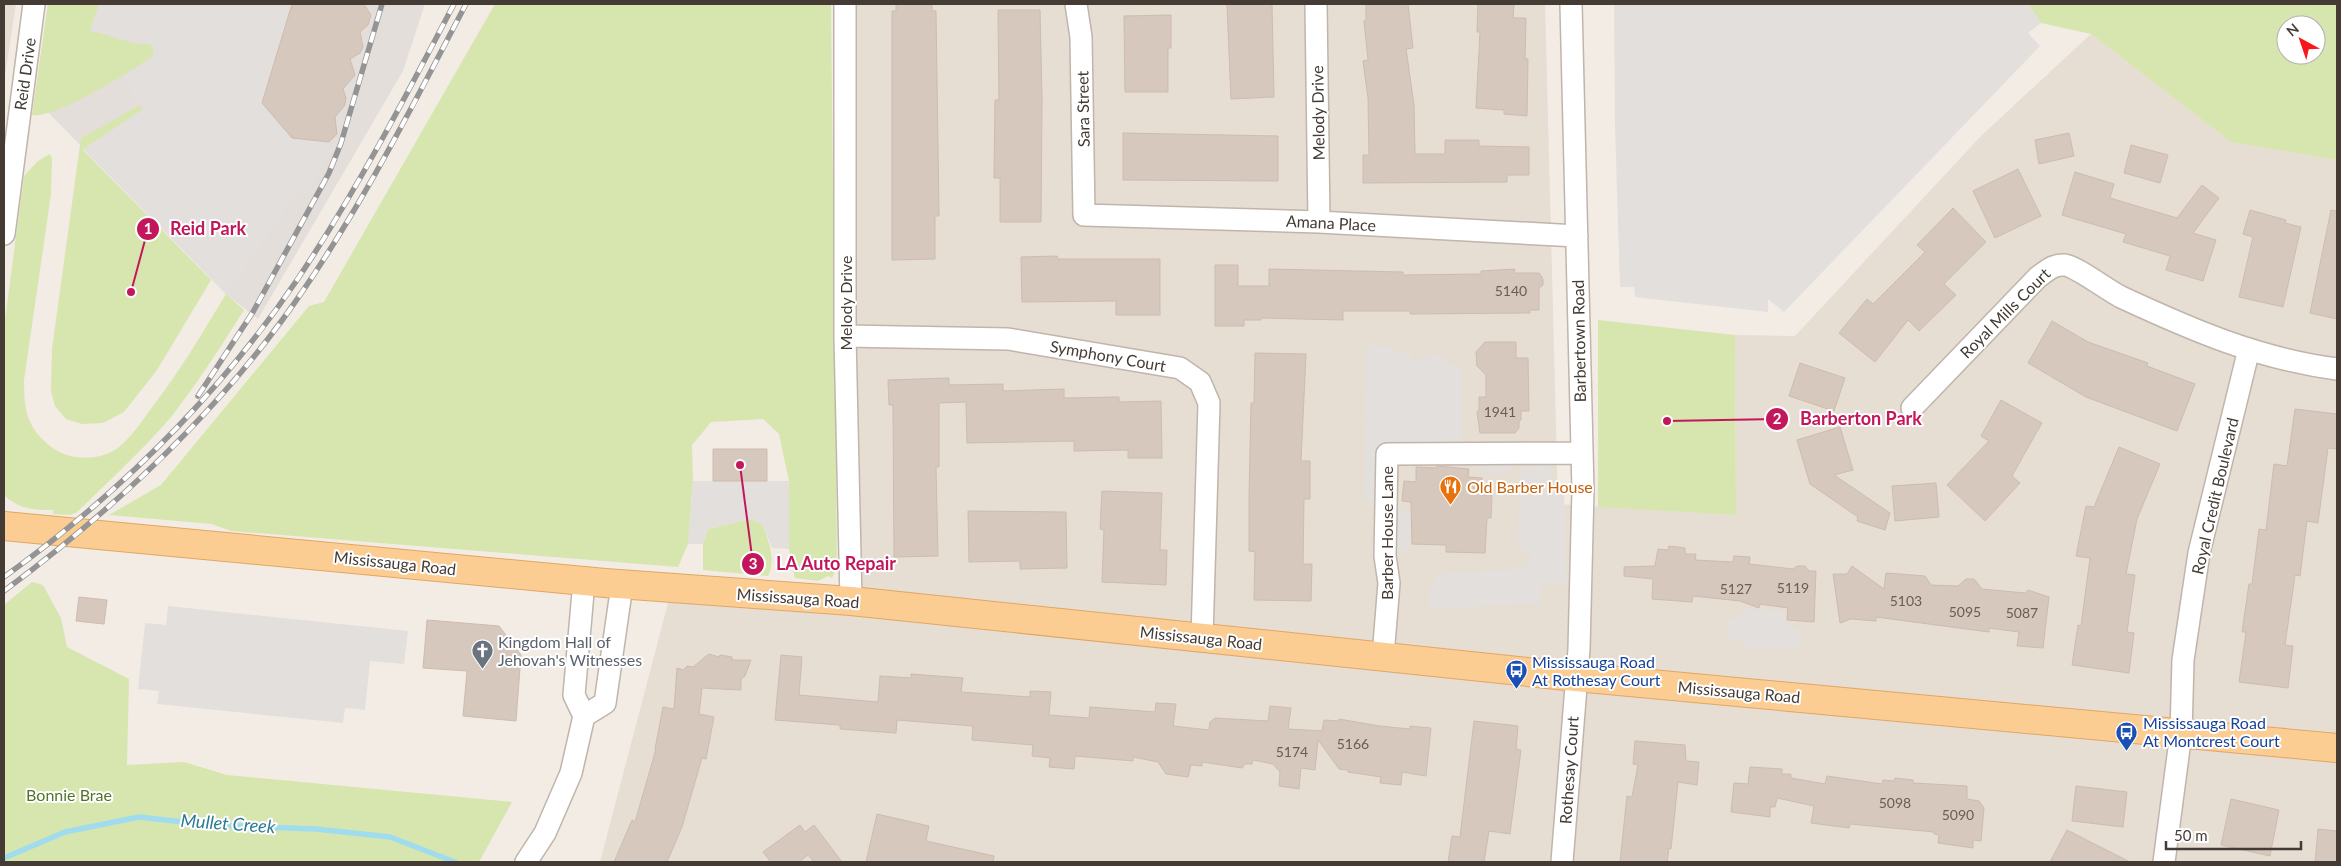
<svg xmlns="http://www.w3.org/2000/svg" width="2341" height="866" font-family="Lato,sans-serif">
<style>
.residential{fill:#e6ddd3}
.industrial{fill:#e4deda}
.green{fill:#d6e6ae;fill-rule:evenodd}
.parking{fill:#e3dfdd}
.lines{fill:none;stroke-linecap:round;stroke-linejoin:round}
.stream{stroke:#a1dcee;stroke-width:5.5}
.building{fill:#d6c8bd;stroke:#cebcae}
.minor-casing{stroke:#c0b5aa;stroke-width:24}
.major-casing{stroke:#e1a664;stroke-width:30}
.minor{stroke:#fff;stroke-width:21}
.major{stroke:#fccd93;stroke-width:28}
.rail-casing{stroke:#949494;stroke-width:5.5}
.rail{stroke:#fff;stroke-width:4;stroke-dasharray:11;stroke-linecap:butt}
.labels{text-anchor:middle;stroke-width:4;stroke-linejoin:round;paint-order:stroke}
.number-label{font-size:14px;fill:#685e56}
.street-label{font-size:16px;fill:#443b34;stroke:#fff}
.food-label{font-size:16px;fill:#c56008;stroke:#fff;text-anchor:start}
.worship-label{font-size:16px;fill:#5b616d;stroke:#fff;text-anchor:start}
.transit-label{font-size:16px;fill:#164399;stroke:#fff;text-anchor:start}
.park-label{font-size:16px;fill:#527429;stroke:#fff}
.water-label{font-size:18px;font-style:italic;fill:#2b7a96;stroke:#fff}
.leader{fill:none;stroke:#c2185b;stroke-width:2}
.callout-dot{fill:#c2185b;stroke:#fff;stroke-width:2}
.mark-label{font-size:15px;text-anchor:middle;font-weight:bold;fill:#fff}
.callout-label{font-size:18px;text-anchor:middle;font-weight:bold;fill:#c2185b;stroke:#fff;stroke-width:4;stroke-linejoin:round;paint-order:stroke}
</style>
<rect width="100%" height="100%" fill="#f2ece5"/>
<!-- residential -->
<path class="residential" d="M4,4H16L4,82Z
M845,4H1545L1558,504L1736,515L1735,335L1795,336L1981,136L2091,34L2231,142L2337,160V862H600L672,588L851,601Z"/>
<!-- industrial -->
<path class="industrial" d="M48,4H425L403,71L258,319L226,294L35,99Z"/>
<!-- green -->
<path class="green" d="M48,4H99L90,31L150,44L153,49V57C132,70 54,120 32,115Z
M495,4H831L837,567L832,578L828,576L818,581L795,578L789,549V481L779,434L763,419L711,422L692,445L693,481L688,544L678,567L231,531L212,524L109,515L161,485L309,306L324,302Z
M2028,4H2337V160L2231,142L2091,34L2041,23ZM2286,25H2316V55H2286Z
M140,105L143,109L83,150L211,280L157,370L124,412L103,423L82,424L66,419L55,406L51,391L52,349L81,138Z
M50,154L52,158L51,194L24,380C24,412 27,429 54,449C72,461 102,461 119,447C132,436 143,420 153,406C180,371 203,332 226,294L244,310C221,346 198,383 171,417C142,451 109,481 77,512L70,515L53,514V510C33,510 19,509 4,495V327L24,176L38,161Z
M1598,320L1735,335L1736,515L1598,507Z
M751,519L763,525C769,542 776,559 768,576L703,570V544L708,529Z
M32,582L43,585L61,618L67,647L129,679L127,765L184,762L227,775L512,802L479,862H4V605Z"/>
<!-- parking -->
<path class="parking" d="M99,4H292L263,103L292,138L317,141L332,150L307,193H302L291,202L226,294L83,149L143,110L121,77L153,56V49L150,44H137L90,30Z
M1614,4H2028L2041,23L2028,33L2040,46L1784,312L1768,299V312L1635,297L1634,287H1620L1615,126Z
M1366,345L1389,347L1394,351L1412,354V360L1429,358L1435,353L1449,365H1462L1461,442L1552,445L1551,482L1564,483L1566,583L1540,586V603L1430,609L1428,591L1438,574L1514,570L1522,567L1530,558L1531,552L1518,551L1520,467L1530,466L1531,462H1512L1511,472L1479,473L1478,463L1396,466V510L1411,511L1408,553L1379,552L1377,501H1365Z
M693,481H789V549L772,548L763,525L751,519L708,529L703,544H688Z
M168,606L408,631L404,664L370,661L365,710L345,708L343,723L157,704L159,691L138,689L145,623L166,625Z
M1743,608L1784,611L1787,627L1802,629L1799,650L1783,649L1775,643L1772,649H1750L1739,639L1727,641L1728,620L1741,618Z"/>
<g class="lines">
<!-- stream -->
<path class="stream" d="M4,858L65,832L139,817L210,825L316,829L390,837L455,862"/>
</g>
<!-- building -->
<path class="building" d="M292,4H364L371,15L368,25L360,32L363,47L360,53L350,59L355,75L343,89L346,98L345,105L335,117L337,134L329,142L292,138L262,103Z
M896,4H932V11H936L939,216H935V259L892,260V11H896Z
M1227,4H1272L1274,97L1231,99Z
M1366,4H1408L1413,48L1406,49L1414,105L1415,154H1445V140H1479V146L1529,147V175H1507V182L1363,183V155H1369L1368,98L1363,61L1368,60L1364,21L1366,20Z
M1478,4H1514L1513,18H1526L1525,59H1528L1527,116L1504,114V110L1476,108L1480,32H1477Z
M998,10H1040L1042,100L1041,222H1000V178H994L995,100H999Z
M1171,15V48H1168V92H1125L1124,16Z
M1123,133L1278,136V181L1123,180Z
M2069,133L2074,156L2039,164L2035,140Z
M2131,145L2168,155L2160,183L2124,173Z
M2018,169L2041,216L1995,238L1973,191Z
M2075,172L2114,184L2110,198L2177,218L2202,185L2219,198L2193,233L2216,240L2203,281L2166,270L2170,256L2123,242L2126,234L2062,215Z
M1953,208L1986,242L1944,284L1956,295L1919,331L1908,320L1875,362L1839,333L1867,299L1873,304L1925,252L1917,245Z
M2250,210L2286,220L2285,223L2301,227L2283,307L2239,297L2253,237L2243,234Z
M2331,210L2337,211V319L2310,313Z
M1057,256L1058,259H1160V315H1116V301L1022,302L1021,257Z
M1215,265H1238V286H1269V269L1403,272V275L1481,274V271L1515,269L1514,273H1539L1543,279V285L1539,288V310H1530V313L1410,314V311H1343V320L1261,318V320H1244V326H1215Z
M2052,321L2088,342L2148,363L2147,366L2195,384L2177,431L2086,397L2028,363Z
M1485,342H1516V358H1528L1529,411H1521V420L1519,421V428L1515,433H1480L1477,412L1479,410V397H1486V375L1477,366L1476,352Z
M1255,353L1306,354L1301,461H1310V499H1304L1303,564H1312L1311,601L1254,600L1255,552L1249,551V498L1251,403H1254Z
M1800,363L1845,378L1834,411L1789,396Z
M949,378V385L1003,384V391L1064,389V398L1119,397V402L1161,401L1162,458H1128V450L1074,451V441L967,443L966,402L939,403V467H936L938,556L894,557L893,405H889L888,380Z
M2001,400L2042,423L2012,476L2020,483L1985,521L1947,485L1989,441L1981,436Z
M2295,409L2337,414V449L2328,448L2318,523L2307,521L2300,576L2295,575L2285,645L2293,646L2288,688L2239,682L2246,632H2242L2249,584H2252L2259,529L2266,530L2274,464L2287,466Z
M1840,427L1853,470L1834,475L1890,513L1885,530L1857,521L1858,517L1810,484L1797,440Z
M2119,447L2160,464L2137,519L2126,574L2135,575L2127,632L2134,633L2129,673L2072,665L2078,625L2081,626L2090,558L2076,556L2086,506L2094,507Z
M713,449H767V481H713Z
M1437,466L1469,469L1468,477L1482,478V495H1492L1491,518H1487L1485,553L1446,552V545L1412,544L1411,502L1402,501L1404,481L1416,482V467L1437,468Z
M1936,483L1939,517L1895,521L1892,486Z
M1102,491L1162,493L1160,550H1167L1166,585L1102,582L1104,530L1100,529Z
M968,511L1066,512L1067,568L1020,569V561L969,562Z
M1669,546L1685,548V554H1696L1695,560L1733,562L1734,556L1750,557L1749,564L1793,569L1797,566H1805L1809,571H1816L1814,622L1787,620L1788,608L1760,604L1759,608L1740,601L1693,596L1692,602L1652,599L1653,579L1624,576V567L1655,566L1658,549L1668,550Z
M1852,566L1884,589L1886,573L1925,576L1931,585L1958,586L1966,579H1974L1982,589L2025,593L2028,590L2049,597L2043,648L2017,646L2019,632L1989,628V632L1876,617V621L1851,619L1840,623L1833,574H1847Z
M79,597L107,600L104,624L76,621Z
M427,620L499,626L521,655L516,721L463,716L467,671L423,668Z
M709,654L719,657L720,655L732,657V660H751L745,676L741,679V690L702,688L699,714L714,717L706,759L702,758L682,827L667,862H614L632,820L635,822L656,749H655L663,707L674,709L677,668L684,670L687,666L693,667Z
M781,655L802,657L799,695L878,702L880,676L911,678V674L963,678L961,692L1030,697V691L1051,692L1049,715L1089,718L1090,707L1155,712L1156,703L1176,704L1173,726L1209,730L1210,722L1215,718L1268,721L1270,706L1291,708L1288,729L1322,731L1324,720L1339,721V719L1379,726L1410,729V726L1431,728L1426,776L1402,772L1401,785L1380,783L1381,777L1348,772V770L1339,769L1318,740L1315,770L1301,768L1299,789L1279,786L1280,772L1273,764L1253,760L1252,764H1245L1242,768L1202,762V766L1191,765L1188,777L1166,774L1158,762L1133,757V761L1075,756L1074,769L1049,767L1050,758L1032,756L1033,745L972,740L973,726L897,720L896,733L840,729V725L775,720Z
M1474,721L1518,726L1516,749L1521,750L1510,834L1489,831L1484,862H1448L1452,836L1460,837Z
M1635,741L1685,745L1686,761L1699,762L1697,785L1678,782L1671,849L1669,848L1667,862H1620L1627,796L1632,797L1638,765L1633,764Z
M1750,767L1782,769V774H1791V778L1825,784L1827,776L1882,784L1883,780L1894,781L1895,778L1913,780V783L1967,786V799L1979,801L1984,808L1981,841L1973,840V848L1938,843L1939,835L1934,834V832L1850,824L1849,828L1811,823L1814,806L1777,798L1775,807H1770V817L1731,812L1734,783L1748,784Z
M2076,786L2127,792L2123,827L2072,821Z
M2231,799L2279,810L2270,856L2221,845Z
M877,814L929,826L926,841L994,856L993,862H866Z
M800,825L805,832L814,825L842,862H814L808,855L799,862H771L763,852Z
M2318,829L2337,831V862H2315Z
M2067,830L2130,862H2050Z"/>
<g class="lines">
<defs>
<path id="minor" d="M845,4V336L851,601
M1076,4L1081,37L1084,215L1319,222L1577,236
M1316,4L1319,222
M4,234L34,4
M845,336L1008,339L1180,368L1200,382L1209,403L1202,638
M1912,408L2038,277C2047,271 2053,264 2065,265C2077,267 2107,290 2121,297C2192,330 2259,359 2337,369
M1383,656L1389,583L1385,556L1387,454L1582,453
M584,716L605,703L622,585
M526,862L545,833L571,773L584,716L574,695L584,581
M1562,862L1579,649L1583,490L1571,4
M2164,862L2181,733L2183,660L2199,553L2249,349"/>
<path id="major" d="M4,526L605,583L851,601L1576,677L2337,748"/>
</defs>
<!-- minor casing -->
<use href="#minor" class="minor-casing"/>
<!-- major casing -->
<use href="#major" class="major-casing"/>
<!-- minor -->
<use href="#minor" class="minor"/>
<!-- major -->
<use href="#major" class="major"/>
<defs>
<path id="rail" d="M198,396L253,312L329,173L341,143L382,4
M4,577C118,495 218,396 297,280C356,192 405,98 454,4
M4,591C109,513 205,425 283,319C355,220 410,111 466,4"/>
</defs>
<!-- rail casing -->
<use href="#rail" class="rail-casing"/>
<!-- rail -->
<use href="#rail" class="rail"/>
</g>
<!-- icons -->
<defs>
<symbol id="restaurant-pin" viewBox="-11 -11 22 30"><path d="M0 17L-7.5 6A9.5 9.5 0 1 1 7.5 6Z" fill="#e8710a" stroke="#fff"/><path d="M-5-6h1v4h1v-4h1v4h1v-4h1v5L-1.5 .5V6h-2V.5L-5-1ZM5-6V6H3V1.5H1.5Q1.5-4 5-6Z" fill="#fff"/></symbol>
<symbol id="church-pin" viewBox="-11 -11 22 30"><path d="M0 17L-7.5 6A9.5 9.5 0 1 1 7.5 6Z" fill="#6b7280" stroke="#fff"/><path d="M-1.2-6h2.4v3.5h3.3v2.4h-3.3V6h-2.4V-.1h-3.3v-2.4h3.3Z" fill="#fff"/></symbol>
<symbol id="bus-pin" viewBox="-11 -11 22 30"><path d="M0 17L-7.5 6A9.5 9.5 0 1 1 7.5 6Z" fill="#1a4fb4" stroke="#fff"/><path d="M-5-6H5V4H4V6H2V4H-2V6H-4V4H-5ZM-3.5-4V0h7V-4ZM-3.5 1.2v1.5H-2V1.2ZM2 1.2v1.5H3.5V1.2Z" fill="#fff"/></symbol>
</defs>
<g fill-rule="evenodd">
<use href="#restaurant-pin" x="1438" y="474" width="25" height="34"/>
<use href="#church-pin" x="470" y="638" width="25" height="34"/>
<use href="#bus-pin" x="1504" y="658" width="25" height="34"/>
<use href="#bus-pin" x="2114" y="720" width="25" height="34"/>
</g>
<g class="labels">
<!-- number labels -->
<g class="number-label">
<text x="1511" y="296">5140</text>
<text x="1500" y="417">1941</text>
<text x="1793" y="593">5119</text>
<text x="1736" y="594">5127</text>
<text x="1906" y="606">5103</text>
<text x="1965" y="617">5095</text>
<text x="2022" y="618">5087</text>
<text x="1353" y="749">5166</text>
<text x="1292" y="757">5174</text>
<text x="1895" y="808">5098</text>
<text x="1958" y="820">5090</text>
</g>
<!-- street labels -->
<g class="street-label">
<text transform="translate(25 74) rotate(-82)" y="6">Reid Drive</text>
<text transform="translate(1083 109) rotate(-91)" y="6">Sara Street</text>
<text transform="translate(1318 113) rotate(-91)" y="6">Melody Drive</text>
<text transform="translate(1331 223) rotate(3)" y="6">Amana Place</text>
<text transform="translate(846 303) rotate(-90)" y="6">Melody Drive</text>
<text transform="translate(2005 313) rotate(-45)" y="6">Royal Mills Court</text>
<text transform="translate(1579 341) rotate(-91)" y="6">Barbertown Road</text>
<text transform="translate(1108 356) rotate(10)" y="6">Symphony Court</text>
<text transform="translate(2215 496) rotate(-77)" y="6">Royal Credit Boulevard</text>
<text transform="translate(1387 533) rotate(-90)" y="6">Barber House Lane</text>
<text transform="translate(395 563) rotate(6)" y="6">Mississauga Road</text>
<text transform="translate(798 598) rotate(4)" y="6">Mississauga Road</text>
<text transform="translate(1201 638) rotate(6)" y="6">Mississauga Road</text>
<text transform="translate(1739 692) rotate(5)" y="6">Mississauga Road</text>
<text transform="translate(1569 770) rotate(-86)" y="6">Rothesay Court</text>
</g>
<!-- food labels -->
<g class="food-label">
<text x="1467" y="493">Old Barber House</text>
</g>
<!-- worship labels -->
<g class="worship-label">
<text x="498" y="648">Kingdom Hall of<tspan x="498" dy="18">Jehovah's Witnesses</tspan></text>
</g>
<!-- transit labels -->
<g class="transit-label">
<text x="1532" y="668">Mississauga Road<tspan x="1532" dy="18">At Rothesay Court</tspan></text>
<text x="2143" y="729">Mississauga Road<tspan x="2143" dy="18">At Montcrest Court</tspan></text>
</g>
<!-- park labels -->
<g class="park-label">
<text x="69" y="801">Bonnie Brae</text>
</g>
<!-- water labels -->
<g class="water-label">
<text transform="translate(228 824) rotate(4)" y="6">Mullet Creek</text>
</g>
</g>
<!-- callouts -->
<path class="leader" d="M131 292L148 229M1667 421L1777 419M740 465L753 564"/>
<g class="callout-dot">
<circle cx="131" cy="292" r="5"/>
<circle cx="1667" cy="421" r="5"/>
<circle cx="740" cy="465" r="5"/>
<circle cx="148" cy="229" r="12"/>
<circle cx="1777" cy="419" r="12"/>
<circle cx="753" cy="564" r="12"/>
</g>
<g class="mark-label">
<text x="148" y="234">1</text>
<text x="1777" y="424">2</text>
<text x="753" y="569">3</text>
</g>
<g class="callout-label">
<text x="208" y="235">Reid Park</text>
<text x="1861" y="425">Barberton Park</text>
<text x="836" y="570">LA Auto Repair</text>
</g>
<!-- border -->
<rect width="2341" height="866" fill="none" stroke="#443b34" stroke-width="10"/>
<!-- north arrow -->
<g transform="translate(2301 40) rotate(320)"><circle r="24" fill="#ffffff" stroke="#b4b1ae"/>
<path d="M0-4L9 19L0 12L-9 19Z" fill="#f6181b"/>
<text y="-8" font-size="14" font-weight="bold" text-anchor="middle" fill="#443b34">N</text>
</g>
<!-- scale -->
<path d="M2166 841v8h135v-8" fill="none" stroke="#443b34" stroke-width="2.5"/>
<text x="2174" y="841" font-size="15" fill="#443b34" stroke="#ffffff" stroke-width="4" paint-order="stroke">50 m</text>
</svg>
